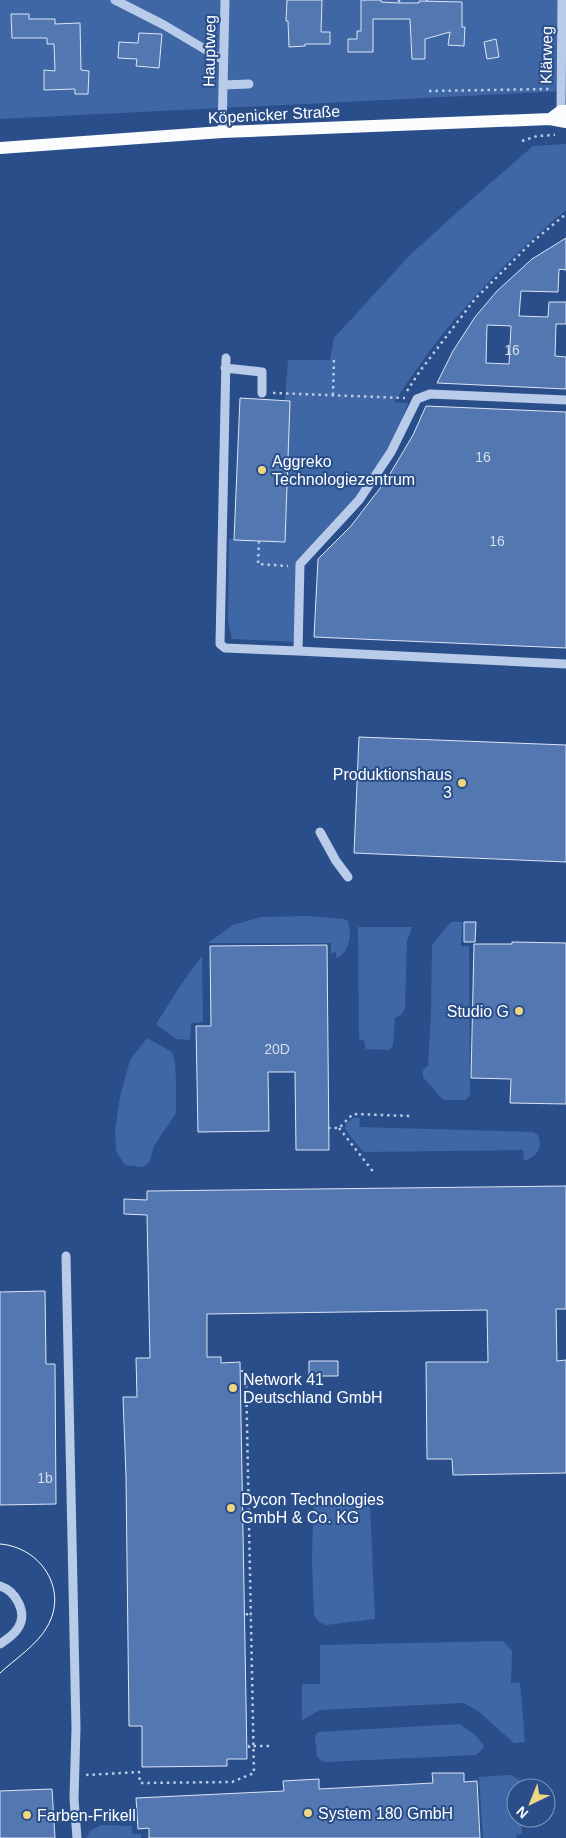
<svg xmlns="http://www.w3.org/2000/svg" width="566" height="1838" font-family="Helvetica,sans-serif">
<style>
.green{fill:#3f67a5}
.building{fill:#5377b0;stroke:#dce6f7;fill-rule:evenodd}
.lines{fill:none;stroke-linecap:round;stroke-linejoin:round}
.path{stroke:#b8cbe8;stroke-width:2.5;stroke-dasharray:2.5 4;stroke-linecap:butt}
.minor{stroke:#b8cbe8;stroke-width:9}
.major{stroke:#fafcfe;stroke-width:12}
.tram{stroke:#fff;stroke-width:1}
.poi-dot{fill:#efd680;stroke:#2a4e89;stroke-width:2}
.labels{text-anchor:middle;stroke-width:4;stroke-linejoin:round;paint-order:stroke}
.number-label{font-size:14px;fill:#d4ddeb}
.street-label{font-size:16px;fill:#fff;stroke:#2a4e89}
.poi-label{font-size:16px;fill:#fff;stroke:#2a4e89;text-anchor:start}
</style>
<rect width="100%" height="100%" fill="#2a4e89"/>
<!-- green -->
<path class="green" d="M0,0H566V91L0,119Z
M566,144V210C524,245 485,283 450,325C430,349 412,376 394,402L408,403L391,452L359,500L300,564L298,642L232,639L228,621L229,539L285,542L290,401L285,400L288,360H330L334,338L409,256L454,215L533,146Z
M308,916L343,919L348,921C352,932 350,954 336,958V952L331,953V943H208L233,925L261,917Z
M451,922H462L461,946H469L470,1094L466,1100H443L423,1077V1070L428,1065L431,1013L432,945Z
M358,927H412L407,941L405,1008L401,1015L395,1018L393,1045L390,1050L366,1049L364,1041L359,1039Z
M202,956L203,1022L191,1023L190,1040L176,1039L156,1024L180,986Z
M147,1038L172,1052L175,1061L176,1079V1113L154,1146L149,1163L144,1167L125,1165L116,1151L115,1130L120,1097L130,1060Z
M353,1118H360L359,1127L533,1132L538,1135C543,1148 537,1157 524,1161L523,1150L363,1152L345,1129L346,1124Z
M366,1499L370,1504L375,1619L326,1625L319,1622L314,1615L312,1564L313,1509L315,1505Z
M503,1641L512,1651L511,1683L520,1682L525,1742L514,1743L478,1711L463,1703L320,1710L302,1720V1684H320V1645Z
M460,1724L476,1736L484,1746L480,1752L476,1755L326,1762L321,1761L317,1756L315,1737L318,1732Z
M511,1775L524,1783V1788H516V1818H521L522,1834L516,1835L517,1838H483L479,1777Z
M101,1825L132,1826V1834H141V1838H86L90,1831Z"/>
<!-- building -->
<path class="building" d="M287,0H322L321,32H330V44H305V46L289,47L288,21H286Z
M361,0H381V2L399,3H419V1L462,2V27H465L464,46L448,45L450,32L425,39V59H412L410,19H373V52H348V39H357V31H361Z
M11,14H29V19H55V24L80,23L81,70L89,71L88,94H75V89L44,90V70L55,71L54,44H47V38H12Z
M139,33L162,34L159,68L136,66L137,59L118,58L119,42L138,43Z
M496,39L499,57L487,59L484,42Z
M566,238V270L559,269L558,292L521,291L519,316L548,317L549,302H566V324H556L555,356L566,357V389L437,383L453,351L475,317L497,291L532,259ZM487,325L511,326L509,364L486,363Z
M240,398L290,401L285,542L234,540Z
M426,406L566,412V648L314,637L318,559L351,526L387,479L413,435Z
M359,737L566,745V862L354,853Z
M464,922H476L475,942H464Z
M512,942L566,943V1104L510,1103L511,1079L471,1078L474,944H512Z
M327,945L329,1150H296L295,1072H268L269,1131L198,1132L196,1026H211L210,946Z
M566,1186V1309H556L557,1361L566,1360V1473L453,1475L452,1459H427L426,1362H488L487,1310L207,1314V1357H221V1363L240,1362L247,1759H227V1766L142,1767V1726H129L126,1476L123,1397H137L136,1358H150L147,1215L124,1214V1199L147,1200V1191Z
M45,1291L46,1364H55L56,1504L0,1505V1292Z
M309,1361H338V1376H309Z
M432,1773H464V1782L477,1781L480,1838H149V1828L138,1829L136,1798L284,1791L283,1781L319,1779V1789L433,1783Z
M52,1789L55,1838H0V1791Z"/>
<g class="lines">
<!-- path -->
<path class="path" d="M364,0H365
M399,0V3
M427,0V1
M429,91L549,89
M522,141L537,136L555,135
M407,391L420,371L475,299L531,243L566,214
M273,393L405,398
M333,395L334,356
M259,541L258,564L288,566
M328,1128H339L353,1114L412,1116
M339,1128L375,1174
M247,1613V1616H251
M249,1748V1746H273
M86,1775L139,1772L140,1783L232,1782L254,1773L246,1375H242V1370"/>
<!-- minor -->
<path class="minor" d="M115,0L164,25L223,60
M223,85L249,84
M561,111L562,0
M222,132L225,0
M226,358L220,644L225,648L298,651
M225,368L262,372V393
M566,400L430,394L417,399L391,452L359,500L300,564L298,651L566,664
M320,832L336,861L348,877
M66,1256L76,1728L74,1799L77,1838
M0,1586C16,1591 28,1613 18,1628C14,1635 6,1640 0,1644"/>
<!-- major -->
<path class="major" d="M550,119L561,111H566
M0,148L222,132L550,119L566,122"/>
<!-- tram -->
<path class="tram" d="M0,1544C41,1547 69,1590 47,1627C37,1645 15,1659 0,1673"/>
</g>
<!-- markers -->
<g class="poi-dot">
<circle cx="262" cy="470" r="5"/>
<circle cx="462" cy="783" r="5"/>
<circle cx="519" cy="1011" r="5"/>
<circle cx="233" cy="1388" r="5"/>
<circle cx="231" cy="1508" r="5"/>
<circle cx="308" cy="1813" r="5"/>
<circle cx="27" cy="1815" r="5"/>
</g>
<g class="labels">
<!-- number labels -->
<g class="number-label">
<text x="512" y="355">16</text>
<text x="483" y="462">16</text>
<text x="497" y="546">16</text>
<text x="277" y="1054">20D</text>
<text x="45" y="1483">1b</text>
</g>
<!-- street labels -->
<g class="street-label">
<text transform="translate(209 51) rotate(-89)" y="6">Hauptweg</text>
<text transform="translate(546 55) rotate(-89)" y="6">Klärweg</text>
<text transform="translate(274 114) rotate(-3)" y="6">Köpenicker Straße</text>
</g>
<!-- poi labels -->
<g class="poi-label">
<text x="272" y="467">Aggreko<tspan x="272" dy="18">Technologiezentrum</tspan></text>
<text x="452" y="780" text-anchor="end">Produktionshaus<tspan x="452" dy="18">3</tspan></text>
<text x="509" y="1017" text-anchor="end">Studio G</text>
<text x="243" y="1385">Network 41<tspan x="243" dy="18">Deutschland GmbH</tspan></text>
<text x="241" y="1505">Dycon Technologies<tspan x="241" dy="18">GmbH &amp; Co. KG</tspan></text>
<text x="318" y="1819">System 180 GmbH</text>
<text x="37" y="1821">Farben-Frikell</text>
</g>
</g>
<!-- north arrow -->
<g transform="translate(531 1803) rotate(223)"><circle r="24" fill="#2a4e89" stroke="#7f95b8"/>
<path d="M0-4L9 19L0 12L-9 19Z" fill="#efd680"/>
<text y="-8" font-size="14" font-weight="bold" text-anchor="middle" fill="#ffffff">N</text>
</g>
</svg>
